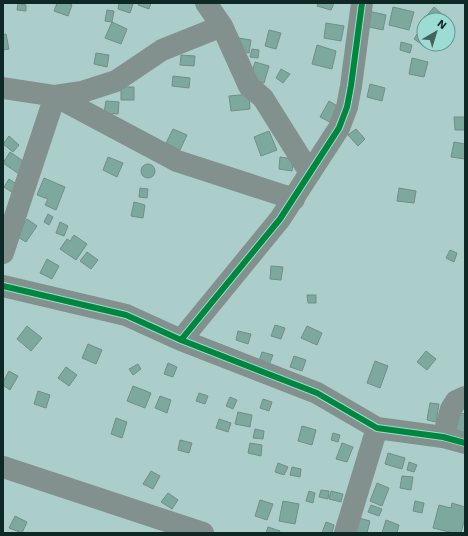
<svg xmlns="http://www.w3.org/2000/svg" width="468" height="536" font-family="'Work Sans',sans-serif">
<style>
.building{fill:#7da89e;stroke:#738d87}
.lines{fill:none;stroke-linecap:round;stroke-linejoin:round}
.minor{stroke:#82908e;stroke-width:22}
.cycleway-casing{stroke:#9ddcd5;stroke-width:8}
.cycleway{stroke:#00873e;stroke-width:6}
</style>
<rect width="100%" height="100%" fill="#abceca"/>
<!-- building -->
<path class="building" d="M18,3L26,5V11L17,10Z
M57,3H68L72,5L68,16L54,11Z
M119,3L133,4L130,13L118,9Z
M139,3H151L149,9L138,5Z
M318,3H334L331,10L317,6Z
M393,7L414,12L409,30L389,25Z
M434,7L444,16L440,20H426L424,19Z
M107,10L114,11L112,22L105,21Z
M368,11L386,15L383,30L365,26Z
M112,22L127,29L121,44L105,38Z
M326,23L344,26L341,41L324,38Z
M269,30L281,33L276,49L265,46Z
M419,31L424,34L423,45L414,39Z
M6,34L9,49L3,50V35Z
M238,38L251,40L249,53L236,51Z
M401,42L412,45L410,53L400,50Z
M317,45L336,51L332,69L312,64Z
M252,49L259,50L258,58L250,57Z
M96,53L109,55L107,67L94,64Z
M181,55L195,56L194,66L180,65Z
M412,58L428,62L424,77L409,74Z
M255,62L269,66L264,83L250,79Z
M281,69L290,74L283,83L276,78Z
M173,76L190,78L189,88L172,86Z
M370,84L385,88L382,101L367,97Z
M121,87H134V100H121Z
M249,94L250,109L231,111L229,96Z
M106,101L119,102L118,114L104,113Z
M329,101L339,107L330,122L320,117Z
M454,117H465V130H455Z
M173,129L187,135L180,150L166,143Z
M356,129L365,139L358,146L348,135Z
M269,131L277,150L261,156L254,137Z
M9,136L19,145L13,152L3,144Z
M454,142L465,144V159L451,157Z
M10,152L26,163L19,174L3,163Z
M108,157L123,163L117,177L103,170Z
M280,157L294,159L292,171L279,169Z
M141 171a7 7 0 1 1 14 0a7 7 0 1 1-14 0Z
M44,178L65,187L56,210L45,205L48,199L37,195Z
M9,179L18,185L13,193L4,187Z
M140,188L148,189L147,198L139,197Z
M399,188L416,191L414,203L397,201Z
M134,202L145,205L143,218L131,216Z
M48,214L53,217L49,225L44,222Z
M27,219L37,226L26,242L16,236Z
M60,222L68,226L64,236L56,233Z
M74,235L87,244L76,260L60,249L67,239L70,241Z
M450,250L457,253L454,262L446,258Z
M87,252L98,260L91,269L80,261Z
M47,259L59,266L52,279L40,273Z
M271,266L283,267L281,280L270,279Z
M307,295H316V303H308Z
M275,325L285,328L281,339L271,336Z
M27,326L42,338L31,351L17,339Z
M307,326L322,333L317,345L301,338Z
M238,331L251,334L248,344L236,340Z
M88,344L102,350L96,364L82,358Z
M426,351L436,359L427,370L417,362Z
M262,352L273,355L269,365L259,361Z
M294,356L306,360L302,371L290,367Z
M375,361L388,366L380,388L367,383Z
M168,363L177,367L173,377L164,374Z
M138,364L141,369L133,375L129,369Z
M66,367L77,375L69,386L58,378Z
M9,371L18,376L10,390L3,385V382Z
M133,386L151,393L145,408L127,401Z
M38,391L50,395L46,408L34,404Z
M199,393L208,396L205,404L196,401Z
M160,396L171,400L167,413L155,408Z
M230,397L237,400L233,409L226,406Z
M263,399L272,402L269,411L260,408Z
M430,403L439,404L436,422L427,420Z
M238,412L252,415L250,427L235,424Z
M455,412L465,414V440L451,433Z
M116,418L127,422L122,438L111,434Z
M219,419L231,423L228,432L216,428Z
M302,426L316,430L312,445L298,441Z
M255,429L264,431L263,439L253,438Z
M333,433L340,435L338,442L331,440Z
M180,440L192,443L189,453L178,450Z
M250,443L262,445L261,456L248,453Z
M342,443L353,447L347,462L336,459Z
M388,453L405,458L402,469L385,464Z
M409,462L417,465L414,472L407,470Z
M278,463L288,467L284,475L275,472Z
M292,467L301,469L300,477L290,475Z
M151,471L160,476L153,489L143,484Z
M402,476L413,477L411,490L400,488Z
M377,483L389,488L382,506L370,501Z
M321,490L329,491L328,499L319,497Z
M309,491L315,493L313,503L306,501Z
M331,491L343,494L341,502L329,499Z
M168,493L178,500L172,509L161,502Z
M260,500L273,504L267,520L255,516Z
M283,501L299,504L295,524L279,521Z
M415,501L424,503L422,513L413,511Z
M452,503L465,507V518L461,533H453L433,528L439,505L451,508Z
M371,505L382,509L379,516L368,512Z
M15,516L27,522L22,533L9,528Z
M359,518L370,521L367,533H355Z
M386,520L399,525L397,533H382Z
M326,522L334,525L332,533H322Z
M268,527L280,531L279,533H266Z"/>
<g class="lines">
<!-- minor -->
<path class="minor" d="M206,3L222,26L249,86L263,98L310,173
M3,88L55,96L177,161L294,199
M3,253L55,96L82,92L116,81L162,50L222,26
M3,286L126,315L181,340L317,393L377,428L443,437L465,443
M181,340L280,219L339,128L347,107L351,86L362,3
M443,437L451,409L456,401L465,397
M3,467L203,533
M345,533L377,428"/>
<defs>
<path id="cycleway" d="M3,286L126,315L181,340L317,393L377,428L443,437L465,443
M181,340L280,219L339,128L347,107L351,86L362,3"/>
</defs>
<!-- cycleway casing -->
<use href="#cycleway" class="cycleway-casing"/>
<!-- cycleway -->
<use href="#cycleway" class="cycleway"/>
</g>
<!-- border -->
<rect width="468" height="536" fill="none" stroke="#0d2825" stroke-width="8"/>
<!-- north arrow -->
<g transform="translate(436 32) rotate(38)"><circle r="19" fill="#9ddcd5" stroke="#63948f"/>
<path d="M0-3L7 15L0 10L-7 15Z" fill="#44625f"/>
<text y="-6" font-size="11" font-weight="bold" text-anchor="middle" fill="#0d2825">N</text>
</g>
</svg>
